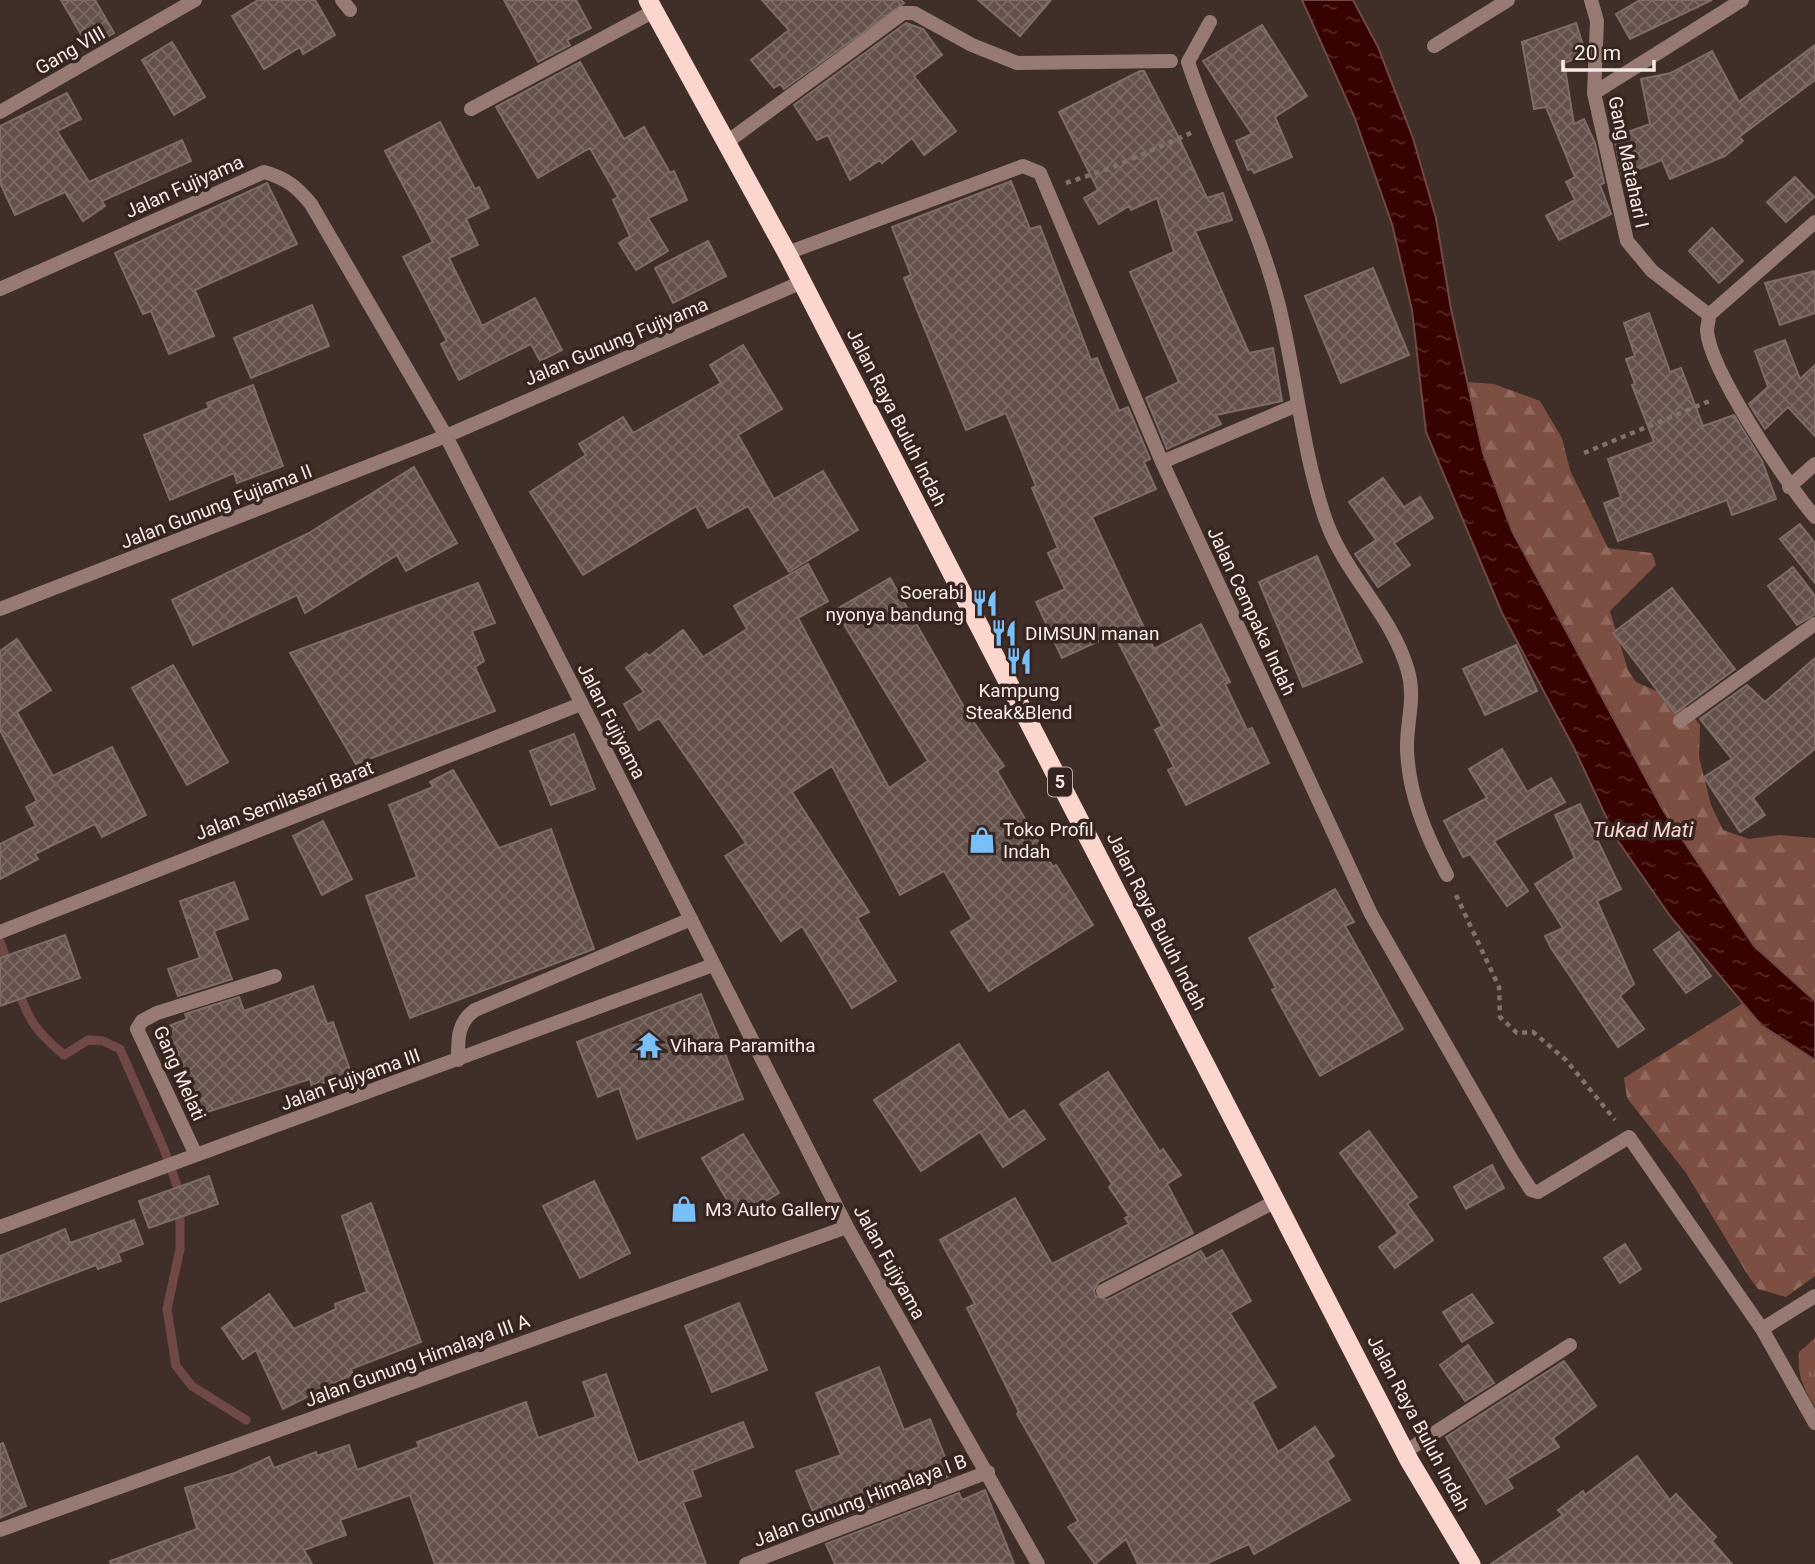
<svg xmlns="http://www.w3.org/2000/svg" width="1815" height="1564" font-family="Roboto,sans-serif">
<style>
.grass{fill:url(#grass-tufts)}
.forest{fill:url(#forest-firs)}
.water{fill:url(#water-ripples);stroke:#704845;stroke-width:2}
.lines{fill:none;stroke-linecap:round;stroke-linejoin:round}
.stream{stroke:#704845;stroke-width:9}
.building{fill:url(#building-cross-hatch);stroke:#806c66;stroke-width:2}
.path{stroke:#80716c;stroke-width:4.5;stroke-dasharray:5 5;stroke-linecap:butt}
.service{stroke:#977a73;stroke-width:14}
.minor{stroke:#977a73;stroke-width:14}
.trunk{stroke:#fbd6ce;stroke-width:19}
.labels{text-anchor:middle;stroke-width:7;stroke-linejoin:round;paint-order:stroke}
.shield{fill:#35241f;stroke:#bcafab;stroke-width:2}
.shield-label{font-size:18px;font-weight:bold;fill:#f6eae7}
.street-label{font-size:19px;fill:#f6eae7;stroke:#35241f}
.poi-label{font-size:19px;fill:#f6eae7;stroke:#35241f;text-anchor:start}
.water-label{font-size:21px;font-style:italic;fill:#fcd6cc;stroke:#35241f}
</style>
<defs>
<pattern id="grass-tufts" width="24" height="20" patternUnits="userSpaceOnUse" patternTransform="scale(1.75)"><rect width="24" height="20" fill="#7d4e42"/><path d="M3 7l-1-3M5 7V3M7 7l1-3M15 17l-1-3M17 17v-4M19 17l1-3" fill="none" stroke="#90685d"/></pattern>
<pattern id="forest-firs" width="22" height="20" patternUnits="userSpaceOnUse" patternTransform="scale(1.75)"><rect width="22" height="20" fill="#7d4e42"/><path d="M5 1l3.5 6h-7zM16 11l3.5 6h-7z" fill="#90685d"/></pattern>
<pattern id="water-ripples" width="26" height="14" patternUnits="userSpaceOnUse" patternTransform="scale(1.75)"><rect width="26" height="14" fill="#370300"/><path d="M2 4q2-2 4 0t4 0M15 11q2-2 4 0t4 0" fill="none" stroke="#552825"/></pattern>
<pattern id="building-cross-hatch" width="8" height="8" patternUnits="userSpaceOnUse" patternTransform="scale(1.75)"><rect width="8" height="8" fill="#64514b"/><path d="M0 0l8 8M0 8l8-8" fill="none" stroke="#7b6a65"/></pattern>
</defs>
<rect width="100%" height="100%" fill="#402e29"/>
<!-- grass -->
<path class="grass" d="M1815,1338V1406C1803,1388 1797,1375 1799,1352Z"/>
<!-- forest -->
<path class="forest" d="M1467,382L1494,384L1540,401L1562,438L1570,470L1608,548L1652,553L1656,565L1610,611L1628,670L1636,682L1683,703L1700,725L1699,757L1711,805L1723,830L1749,839L1779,835L1815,838V1001L1754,946L1664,812L1512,531L1483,453Z
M1743,1003L1761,1025L1815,1060V1276L1786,1297L1758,1289L1749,1277L1686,1173L1627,1098L1624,1078Z"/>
<!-- water -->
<path class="water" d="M1302,0H1353L1378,47L1413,138L1436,218L1451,309L1483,453L1512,531L1664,812L1754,946L1815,1001V1060L1761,1025L1670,916L1616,838L1574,748L1502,613L1426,432L1412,310L1392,224L1354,116Z"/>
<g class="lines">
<!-- stream -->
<path class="stream" d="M0,942L9,967
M18,990C30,1023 37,1032 64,1055L88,1040L103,1041L120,1049L164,1149L180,1194V1249L167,1309L176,1366L192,1386L246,1420"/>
</g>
<!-- building -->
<path class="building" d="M61,0H95L114,33L89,48Z
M258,0H315L335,35L303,54L300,47L264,69L232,16Z
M504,0H576L591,28L567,40L570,45L538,62Z
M762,0H901L904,3L784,89L780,84L774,88L751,60L789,30Z
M978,0H1051L1020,36Z
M1640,0H1712L1630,39L1616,14Z
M906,23L923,29L942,55L914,76L956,131L924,155L912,138L882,163L880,160L850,180L828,135L817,140L794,105Z
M1576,23L1586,55L1564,63L1574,124L1584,119L1595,143L1604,183L1600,185L1611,214L1559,240L1546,216L1575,200L1566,182L1575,177L1546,107L1534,109L1522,42Z
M1262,25L1307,96L1275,117L1292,157L1254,173L1252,169L1248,170L1236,141L1252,134L1203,61Z
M172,42L205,97L174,115L142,60Z
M1815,45V80L1739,137L1743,141L1725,156L1670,179L1662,160L1622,176L1614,137L1650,124L1641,79L1671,73L1712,51L1739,102Z
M580,62L624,139L644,127L670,173L674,171L687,200L648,218L668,251L636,270L619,243L630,236L613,200L618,197L590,148L538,178L496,107Z
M1140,71H1144L1180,140L1207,198L1223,193L1232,220L1195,231L1249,353L1273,348L1282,401L1216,415L1221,424L1167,449L1146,398L1179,382L1130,272L1174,252L1157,198L1131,210L1129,206L1099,224L1084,198L1098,190L1059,112Z
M67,93L81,119L57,131L89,182L182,140L191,161L102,201L105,206L83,221L65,192L15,215L0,183V126Z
M440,122L475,189L479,187L489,208L466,219L478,245L449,258L482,326L535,298L562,350L540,361L531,344L459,380L441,344L447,341L403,257L433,242L385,151Z
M1795,177L1814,197L1786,222L1767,202Z
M1011,181L1030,229L1040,226L1091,360L1097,358L1119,411L1128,407L1150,459L1144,462L1156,489L1092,517L1154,649L1201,624L1230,682L1225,684L1247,730L1252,728L1269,763L1186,805L1168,770L1174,767L1155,730L1162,726L1114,634L1062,658L1036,602L1065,589L1048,553L1058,548L1032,488L1036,486L1006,413L966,430L904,278L911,275L892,227Z
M267,183L297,244L195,290L214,336L169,354L151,311L143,314L115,253Z
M1712,228L1743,261L1719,283L1689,251Z
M708,241L726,276L673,303L655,268Z
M1373,268L1409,355L1341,383L1305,296Z
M1815,271V313L1780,325L1765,283Z
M312,305L329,346L251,378L234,338Z
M1649,313L1670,372L1681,368L1703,426L1734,415L1762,461L1776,499L1732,515L1727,500L1618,541L1604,503L1621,497L1608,459L1654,442L1632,385L1635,384L1626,359L1635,356L1624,323Z
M1785,340L1800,379L1815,365V436L1788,407L1765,429L1749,404L1768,387L1755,351Z
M743,345L782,409L738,435L774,499L823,471L858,530L789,572L748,506L708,528L696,506L583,575L530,492L586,455L579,444L623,417L633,433L721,383L710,365Z
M253,385L283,466L237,483L234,473L170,500L144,435L209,408L207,403Z
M414,467L457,543L406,571L397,555L305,613L297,595L193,645L172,600L309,533Z
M1383,478L1404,507L1420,497L1433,518L1394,543L1410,565L1378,587L1355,554L1376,540L1349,502Z
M1800,524L1815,543V583L1780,539Z
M1317,556L1362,662L1303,687L1259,582Z
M808,564L828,601L798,618L889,788L928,761L835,610L890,578L968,714L1004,766L997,771L1053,867L1056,865L1093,925L989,991L951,932L972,919L944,871L900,895L832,766L792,792L869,912L857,918L896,981L852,1008L802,926L781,941L725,856L746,843L659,718L639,730L624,704L644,692L626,668L646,653L649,656L683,630L703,657L747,629L734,606Z
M1793,567L1815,596V614L1797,625L1768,586Z
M478,583L495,623L472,631L484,661L475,667L495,711L356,764L290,653Z
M1672,588L1735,669L1675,713L1613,633Z
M17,639L51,690L17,712L53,776L112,747L146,815L102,837L95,824L35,854L38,859L0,879V844L36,826L26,807L37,801L0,730V651Z
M1516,645L1537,691L1485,715L1463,669Z
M1815,658V749L1753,798L1765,815L1740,832L1704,777L1732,759L1700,719L1747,685L1765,702Z
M173,665L228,762L187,785L132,688Z
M574,734L595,789L551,805L530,751Z
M1502,749L1527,792L1551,778L1565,802L1494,841L1528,891L1507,906L1470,854L1463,857L1444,821L1487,798L1469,769Z
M453,770L499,848L551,829L594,949L410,1018L366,896L417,877L389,805L433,787L430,782Z
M1580,804L1621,889L1597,901L1634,984L1620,996L1644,1029L1618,1047L1551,948L1545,936L1563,928L1535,884L1575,858L1555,815Z
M323,821L352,879L322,895L293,836Z
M234,882L248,919L214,931L232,979L178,996L168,969L200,958L180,901Z
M1335,889L1354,922L1345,926L1403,1029L1320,1076L1272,990L1276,988L1249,938Z
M1679,932L1711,976L1686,993L1654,950Z
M65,935L80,978L0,1006V958Z
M313,986L327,1024L333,1022L351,1073L312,1087L310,1079L201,1114L177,1049L169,1052L161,1029L187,1019L185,1014L239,997L244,1011Z
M701,994L743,1099L637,1139L619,1088L598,1097L577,1042Z
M959,1044L1009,1120L1024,1110L1045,1139L1003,1167L980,1132L921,1171L874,1100Z
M1108,1072L1160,1152L1163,1149L1181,1175L1167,1184L1193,1233L1099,1282L1094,1290L1095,1296L1107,1300L1201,1251L1206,1259L1222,1250L1251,1301L1230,1313L1276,1387L1252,1402L1278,1452L1315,1427L1334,1456L1327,1461L1350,1500L1254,1554L1249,1544L1206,1564H1138L1126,1539L1095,1564L1068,1527L1078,1521L1017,1414L1019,1412L967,1308L975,1304L940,1240L1015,1198L1052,1264L1129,1224L1125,1218L1129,1216L1109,1187L1112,1184L1060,1104Z
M1369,1131L1417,1197L1407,1204L1433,1240L1395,1268L1379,1247L1398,1233L1340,1153Z
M743,1134L779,1193L738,1218L702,1158Z
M1492,1165L1504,1188L1466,1209L1454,1187Z
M209,1176L218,1204L149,1228L139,1201Z
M594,1181L630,1253L580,1278L543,1206Z
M371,1203L421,1342L351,1369L353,1374L283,1409L256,1350L243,1359L222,1328L269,1294L294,1329L336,1309L335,1304L367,1292L342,1216Z
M134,1220L143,1244L118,1253L121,1261L98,1269L96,1265L0,1302V1256L65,1229L70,1243Z
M1625,1244L1641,1269L1620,1283L1604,1258Z
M1472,1294L1493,1323L1462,1342L1443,1312Z
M739,1303L767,1370L712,1392L685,1326Z
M1468,1345L1494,1383L1465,1401L1440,1365Z
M1564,1361L1596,1406L1553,1438L1559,1447L1507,1479L1513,1488L1486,1504L1446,1437Z
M879,1367L904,1430L930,1419L952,1475L819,1526L796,1471L841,1455L816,1393Z
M606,1374L638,1463L743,1422L753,1447L692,1470L701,1496L683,1502L706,1564H435L410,1495L340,1520L346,1535L304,1550L312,1564H111L110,1561L197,1529L185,1488L235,1473L269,1457L274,1468L316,1452L317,1456L349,1445L357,1470L419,1447L417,1442L526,1402L538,1438L596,1417L583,1382Z
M3,1443L26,1506L0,1518V1444Z
M1637,1456L1670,1500L1676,1494L1716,1537L1712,1541L1732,1564H1491L1563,1515L1558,1510L1583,1491L1585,1495Z
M985,1490L1014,1564H835L826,1544L959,1493L962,1500Z"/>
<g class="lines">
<!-- path -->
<path class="path" d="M1066,183L1111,168L1191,133
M1584,453L1712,400
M1456,895L1499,987L1500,1017L1517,1033L1533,1032L1566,1060L1615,1120"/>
<!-- service -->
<path class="service" d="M471,109L654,11
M727,142L903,13
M458,1060C458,1039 457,1023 475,1010L691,919
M1103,1291L1276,1201
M1405,1452L1570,1345"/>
<!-- minor -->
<path class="minor" d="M342,0L350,10
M1591,0L1597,21L1594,93L1627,241L1652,271L1709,315C1709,320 1707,327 1707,331C1710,371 1788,486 1815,517
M903,13H914L972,45L1017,63L1171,61
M1210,22L1188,62C1215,144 1258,221 1279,306C1296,376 1302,449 1325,518C1344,574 1392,614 1408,671C1416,699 1406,723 1407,750C1409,796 1426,835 1447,875
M1434,46L1508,0
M1594,93L1742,0
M0,112L195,0
M787,253L1023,166L1040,173L1162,462L1371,914L1513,1162L1531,1190L1538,1192L1629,1137L1762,1329L1815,1423
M0,289L264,172C286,178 297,187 311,204L446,436L847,1227L1038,1564
M1709,315L1815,222
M1162,462L1297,405
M1789,487L1815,464
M0,609L446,436L802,282
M1680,721L1815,624
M0,932L581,704
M196,1155L137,1029L142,1021L157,1013L275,976
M0,1227L713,965
M1762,1329L1815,1296
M0,1530L847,1227
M746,1564L988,1472"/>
<!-- trunk -->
<path class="trunk" d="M648,0L787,253L1409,1460L1471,1564"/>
</g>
<!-- icons -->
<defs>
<symbol id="restaurant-bare" viewBox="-9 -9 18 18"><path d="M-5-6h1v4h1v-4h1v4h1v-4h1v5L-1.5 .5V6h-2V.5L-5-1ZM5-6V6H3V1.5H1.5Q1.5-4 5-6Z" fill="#79bff8" stroke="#35241f" stroke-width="2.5" paint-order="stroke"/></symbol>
<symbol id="shop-bare" viewBox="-9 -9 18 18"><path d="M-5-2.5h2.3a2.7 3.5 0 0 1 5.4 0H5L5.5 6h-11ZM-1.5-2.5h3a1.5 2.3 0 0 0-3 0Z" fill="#79bff8" stroke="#35241f" stroke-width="2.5" paint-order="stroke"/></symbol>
<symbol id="temple-bare" viewBox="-9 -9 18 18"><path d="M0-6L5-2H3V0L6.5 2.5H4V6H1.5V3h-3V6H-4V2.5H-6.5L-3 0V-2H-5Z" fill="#79bff8" stroke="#35241f" stroke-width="2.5" paint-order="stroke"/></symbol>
</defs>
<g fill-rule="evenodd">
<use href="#restaurant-bare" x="966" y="584" width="38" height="38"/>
<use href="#restaurant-bare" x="985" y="614" width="38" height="38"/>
<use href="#restaurant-bare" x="1000" y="642" width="38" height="38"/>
<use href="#shop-bare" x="963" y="821" width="38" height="38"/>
<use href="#temple-bare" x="630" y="1026" width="38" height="38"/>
<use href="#shop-bare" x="665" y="1190" width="38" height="38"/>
</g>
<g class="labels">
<!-- shield labels -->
<rect class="shield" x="1048" y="767.5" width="24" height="29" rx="5"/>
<g class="shield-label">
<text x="1060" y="788">5</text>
</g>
<!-- street labels -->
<g class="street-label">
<text transform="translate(70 50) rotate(-30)" y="7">Gang VIII</text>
<text transform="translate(1629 162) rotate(78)" y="7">Gang Matahari I</text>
<text transform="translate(184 186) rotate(-24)" y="7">Jalan Fujiyama</text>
<text transform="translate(616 341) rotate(-23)" y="7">Jalan Gunung Fujiyama</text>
<text transform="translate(897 417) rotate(63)" y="7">Jalan Raya Buluh Indah</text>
<text transform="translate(216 506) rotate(-21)" y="7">Jalan Gunung Fujiama II</text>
<text transform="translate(1252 611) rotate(65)" y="7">Jalan Cempaka Indah</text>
<text transform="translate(612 721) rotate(63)" y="7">Jalan Fujiyama</text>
<text transform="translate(284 800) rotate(-21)" y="7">Jalan Semilasari Barat</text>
<text transform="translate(1157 921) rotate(63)" y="7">Jalan Raya Buluh Indah</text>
<text transform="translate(180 1073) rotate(66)" y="7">Gang Melati</text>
<text transform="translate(350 1079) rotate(-20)" y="7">Jalan Fujiyama III</text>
<text transform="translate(890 1262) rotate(61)" y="7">Jalan Fujiyama</text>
<text transform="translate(417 1360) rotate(-20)" y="7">Jalan Gunung Himalaya III A</text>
<text transform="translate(1419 1423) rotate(62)" y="7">Jalan Raya Buluh Indah</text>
<text transform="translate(860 1500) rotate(-21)" y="7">Jalan Gunung Himalaya I B</text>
</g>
<!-- poi labels -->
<g class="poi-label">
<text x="964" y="599" text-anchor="end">Soerabi<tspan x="964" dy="22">nyonya bandung</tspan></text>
<text x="1025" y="640">DIMSUN manan</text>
<text x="1019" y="697" text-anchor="middle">Kampung<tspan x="1019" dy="22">Steak&amp;Blend</tspan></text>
<text x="1003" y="836">Toko Profil<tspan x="1003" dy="22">Indah</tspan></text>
<text x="670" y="1052">Vihara Paramitha</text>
<text x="705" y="1216">M3 Auto Gallery</text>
</g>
<!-- water labels -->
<g class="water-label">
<text x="1643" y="837">Tukad Mati</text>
</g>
</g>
<!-- scale -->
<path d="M1563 60v10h91v-10" fill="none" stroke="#f6eae7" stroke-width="3.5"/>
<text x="1574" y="60" font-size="21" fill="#f6eae7" stroke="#35241f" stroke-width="5" paint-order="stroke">20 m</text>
</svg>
